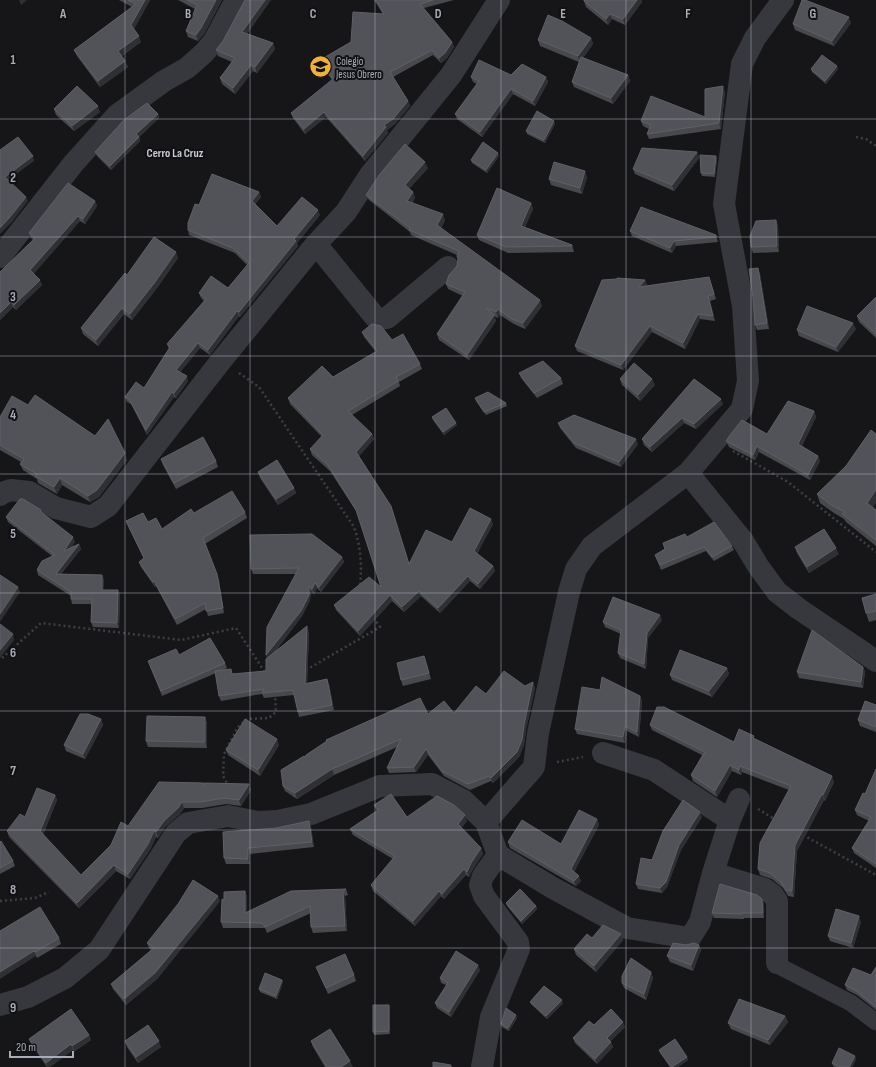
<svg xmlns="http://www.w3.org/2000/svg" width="876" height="1067" font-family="'Sofia Sans Condensed',sans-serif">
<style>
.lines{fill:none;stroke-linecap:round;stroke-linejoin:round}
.path{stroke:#3d3f44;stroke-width:2.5;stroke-dasharray:2 3;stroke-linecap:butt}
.pedestrian{stroke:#37383d;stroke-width:17}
.minor{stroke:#37383d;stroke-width:22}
.wall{fill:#47494d}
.shaded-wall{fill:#2f3033}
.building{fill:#525359;stroke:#5f6168}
.grid{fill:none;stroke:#a8adb8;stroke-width:1;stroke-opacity:0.55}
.labels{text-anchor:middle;stroke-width:4;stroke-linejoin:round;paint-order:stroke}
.poi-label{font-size:11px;fill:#a8adb8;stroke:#111113;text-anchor:start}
.neighbourhood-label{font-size:12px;font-weight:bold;fill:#c9ccd4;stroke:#111113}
.grid-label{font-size:13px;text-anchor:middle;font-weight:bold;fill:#a8adb8;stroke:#111113;stroke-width:4;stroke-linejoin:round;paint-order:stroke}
</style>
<rect width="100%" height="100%" fill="#161618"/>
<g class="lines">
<!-- path -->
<path class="path" d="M856,137L866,139L876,146
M239,373L259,387L354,527C361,547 362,566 360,587
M733,451L788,482L876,552
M2,658L41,623L181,640L236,628L266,674
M306,670L380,627L374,618
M557,762L583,757
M229,787L223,776L224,754L238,727L247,719L269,718L276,712L275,694
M758,809L776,820
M803,835L876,875
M0,901L35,898L49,892"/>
<!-- pedestrian -->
<path class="pedestrian" d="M777,963L781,967L851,1003L876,1022"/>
<!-- minor -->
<path class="minor" d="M316,244L375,317L381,319L387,318L448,267
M0,257L73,164L117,115L164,81L187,68L204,53L214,41L236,0
M688,473L743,541L758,566L777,592L799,609L876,661
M0,495L2,493L11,490L29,492L56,508L91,517L108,506L220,362L316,244L346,212L370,175L451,75L499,0
M603,753L654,770L730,820
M486,822L534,767L538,733L569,592L576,569L592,546L688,473L742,409L748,381L743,306L724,204L742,64L755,38L783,0
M713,873L765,889L773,895L777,901V963
M0,1005L28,997L65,978L99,950L176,833L188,823L228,816L258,822L277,821L311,814L380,786L432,784L463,800L486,822L498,855L553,888L627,928L690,938L700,922L713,873L730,820L739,799
M482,1067L491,1017L519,949L518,942L484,896L480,885L483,876L498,855"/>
</g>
<!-- wall -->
<path class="wall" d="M119,0H150L134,29L141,42L122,56L125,61L128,67L100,87L77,56L74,50L132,7Z
M178,0H222L204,34L198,41L188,37L186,31L195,9Z
M374,0H454L424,8L452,42L454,47L447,58L441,63L433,55L393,77L408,101L410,106L395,124L387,130L388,133L365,161L326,117L305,134L293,118L291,113L332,80L321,65L320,60L351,42L383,14Z
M270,1L247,34L273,43L275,49L257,73L253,71L235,94L222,84L220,78L232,62L218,56L216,50L223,41Z
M584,1L642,2L625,25L612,19L608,25L586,7Z
M851,23L834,46L795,30L793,24Z
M591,38L593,44L583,58L628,75L630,81L613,104L574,87L572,82L579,62L540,46L538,40Z
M811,69H838L826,84L812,72Z
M511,75L546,77L548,82L535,106L513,94L482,137L457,119L455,114L477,84L473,82L471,77Z
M725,92L721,129L649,139L647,134L649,129L643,126L641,121L705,117Z
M54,109L100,112L74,131L56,115Z
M158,114L159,118L139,137L140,141L111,170L97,156L95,152Z
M555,124L545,143L527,134L526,131Z
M697,152L699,158L674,191L635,174L633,169Z
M499,156L487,173L472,163L471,160Z
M716,156L717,159L715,177L702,176L701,173Z
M428,168L409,189L413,192L415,198L412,203L445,220L441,228L542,306L525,329L514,324L500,315L498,318L494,316L496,321L469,360L439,340L437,334L463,296L448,289L446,284L457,266L458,259L457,255L411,235L410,232L369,200L366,195Z
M587,177L582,194L551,185L549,179Z
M259,192L261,197L255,204L277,226L320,215L297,243L298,246L240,317L239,316L210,355L200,348L180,372L188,381L176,398L174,397L147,435L131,404L127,402L125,397L144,388L169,349L167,344L204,301L201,298L199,293L228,288L247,265L235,253L189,235L188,230L199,205Z
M95,201L97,206L85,224L80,221L33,274L42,285L16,310L13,307L0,320V272L33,240L31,238L29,233Z
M531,203L533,209L525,227L572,245L574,252L508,253L479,240L477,235Z
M776,220L778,226L779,252L753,253L751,247Z
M630,231L716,235L718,242L676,246L672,253L632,236Z
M178,258L157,288L132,320L124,314L98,346L83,334L81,328L127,275Z
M758,268L760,274L769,329L757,330L755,325Z
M709,277L716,299L710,301L715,321L700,319L685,349L652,332L623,370L577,351L575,346L645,280L647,285L646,286Z
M876,297V338L859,322L857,316Z
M856,329L838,352L799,336L797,330Z
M362,332L392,340L420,364L422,369L399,382L400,386L352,415L372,434L374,439L359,456L409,564L452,542L493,524L477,554L493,566L495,571L480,589L470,581L440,613L421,596L404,612L392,601L360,636L336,610L334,605L381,587L358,514L330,471L312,455L310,449L322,437L290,404L288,398L333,377L376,352L364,337Z
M519,373L561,378L563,384L537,398L521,378Z
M620,379L655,385L640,401L622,385Z
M694,379L723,404L696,429L684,423L652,452L644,445L642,439Z
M475,398L506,403L507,406L486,415L476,401Z
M28,405L127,460L99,497L90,502L62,485L57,494L38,483L37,479L23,470L20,464L21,462L0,450V417Z
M814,411L816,417L802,446L818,456L820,461L810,480L759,452L755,460L729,447L726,441L767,434Z
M432,417L457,425L444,435L433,420Z
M558,423L638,444L621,467L576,448L560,428Z
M161,459L216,461L218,467L176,489L163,465Z
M258,472L294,488L296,493L278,505L260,478Z
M817,494L873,508L876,510V546L846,522L844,519L834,513L820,503Z
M41,510L42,513L75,542L71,547L79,544L81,549L61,574L102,575L104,580L103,590H118L120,595L119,628L93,627L91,622V604H72L71,599V596L38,575L37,570L52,556L8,522L6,517Z
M245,512L247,518L205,544L219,580L224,613L208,616L206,609L177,625L156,586L155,587L141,567L139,562L144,559L128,526L126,521L148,522L162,529L194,513Z
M687,537L732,546L734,550L714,561L706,551L661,570L655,555Z
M795,547L839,554L809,573L797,553Z
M342,557L344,562L321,592L317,588L314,594L311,591L310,600L302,616L274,653L309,632L307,683L327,679L329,684L334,710L299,717L298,712L294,695L264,698L262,694L221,701L219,696L216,673L162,696L150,666L179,655L225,663L227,668L223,670L233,674L266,671L267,658L266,655L296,574H253L251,569Z
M876,594V620L869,622L866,613Z
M662,620L648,638L646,669L620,658L618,653L621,634L605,627L603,622Z
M424,656L431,679L403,686L401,680Z
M863,667L865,672L863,688L799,678L797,672Z
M727,668L729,674L712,697L672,680L670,675Z
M533,682L535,688L526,730L524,745L519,757L493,783L491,781L470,790L444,776L428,755L416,772L389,773L387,768L397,747L334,775L297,799L285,791L283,786L306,757L428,714L454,713L486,694L525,686Z
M640,696L642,701L639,737L627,731L625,743L577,734L575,729Z
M876,705V732L860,726L858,720Z
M205,717L207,723V748L148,747L146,741Z
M101,719L103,725L85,759L66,751L64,745Z
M650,725L734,742L755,739L834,782L825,801L824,800L797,851L794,897L788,896L783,888L772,879L760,875L758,869L789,790L742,772L741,775L732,771L717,797L693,781L691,775L702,755L652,730Z
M279,745L260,776L228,755L226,750Z
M876,769V868L854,853L852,848L869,821L857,815L855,810L865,794Z
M249,784L251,790L241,806L226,804L202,808H184L180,814L166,826L158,838L156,837L150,850L130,879L116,871L79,908L9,837L7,831L55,795L57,800L43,835L81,875L111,845L128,826L204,785Z
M374,805L407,817L467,821L461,828L481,848L483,854L473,869L469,877L466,875L444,899L441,896L415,926L373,891L371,885L393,859L353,835L350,829L377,811Z
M702,817L681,850L667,887L662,893L638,889L636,884Z
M597,819L599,825L574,872L581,881L576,886L510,848L508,842L561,844Z
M311,827L314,847L250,854V864H226L224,858L276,828Z
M0,842L13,861L15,866L0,874Z
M346,889L348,895L345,896L347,931L313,933L311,927V913L267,933L265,928H223L221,922L224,900L245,891L247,897V912Z
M220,901L157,979L126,1005L113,989L111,984L151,950L149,948L147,943Z
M506,903L536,906L537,909L522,924L507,906Z
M764,904V918H744V919L714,918L712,913Z
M861,922L853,948L830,941L828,936Z
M0,931L59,938L61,944L37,958L36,956Z
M621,934L623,940L596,972L576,955L574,949L592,938Z
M686,945H699L701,950L693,971L670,962L667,956Z
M316,967L354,975L356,981L328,994Z
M876,967V1010L857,995L847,990L845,985L871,975Z
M480,970L451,1017L437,1008L435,1003L446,985L441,983L440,978Z
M651,972L653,978L646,1000L624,988L622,983Z
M282,980L283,982L277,999L260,992L259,989Z
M530,1002L563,1003L547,1019L531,1004Z
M390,1008V1034L374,1035L373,1032Z
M785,1016L788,1022L770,1045L731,1029L728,1023Z
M517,1018L509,1031L502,1027L501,1024Z
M594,1025L625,1027L610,1041L613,1047L597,1064L575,1043L573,1038Z
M89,1035L91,1040L75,1051L73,1050L50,1067H47L31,1044L29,1039Z
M125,1041L161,1047L138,1063L127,1047Z
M311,1041L353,1067H325L313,1047Z
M659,1050L687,1057L688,1060L678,1067H670L660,1053Z
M856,1059L852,1067H835L833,1066L832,1063Z"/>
<!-- shaded-wall -->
<path class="shaded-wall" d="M19,0H27L21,5Z
M145,0H150L133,31L131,25Z
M216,0H222L204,34L198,41L196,35Z
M265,0H272L270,1L244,38L242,32Z
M637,0H642V2L625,25L623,19Z
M610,14L612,19L608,25L606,19Z
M849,17L851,23L834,46L832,41Z
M139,36L141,42L120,57L118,51Z
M591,38L593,44L580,62L578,56Z
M452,42L454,47L447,58L441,63L439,58Z
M273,43L275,49L257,73L255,67Z
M125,61L128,67L100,87L98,81Z
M251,65L253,71L235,94L233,88Z
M837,66L838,69L826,84L825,81Z
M628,75L630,81L613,104L611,98Z
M546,77L548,82L535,106L533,101Z
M723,86L725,92L721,129L719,123Z
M511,89L513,94L482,137L480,132Z
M408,101L410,106L395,124L387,130L388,133L365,161L363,156L384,125Z
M98,106L100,112L74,131L72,126Z
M324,112L326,117L305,134L304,129Z
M158,114L159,118L137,138L136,134Z
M554,121L555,124L545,143L544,140Z
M139,137L140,141L111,170L110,166Z
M697,152L699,158L674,191L672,185Z
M498,153L499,156L487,173L486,170Z
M33,156L34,161L7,181L5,177Z
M716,156L717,159L715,177L714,174Z
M425,162L428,168L407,191L405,185Z
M585,171L587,177L582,194L580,188Z
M259,192L261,197L254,206L252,201Z
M413,192L415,198L409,206L407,201Z
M26,197L28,201L12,222L0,234V228Z
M95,201L97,206L85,224L83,219Z
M531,203L533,209L523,231L521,226Z
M318,210L320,215L297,243L298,246L240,317L239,312L294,239Z
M443,214L445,220L439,231L437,225Z
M78,216L80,221L32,276L30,270Z
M776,220L778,226L779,252L777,246Z
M674,241L676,246L672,253L670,248Z
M176,252L178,258L157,288L132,320L130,314Z
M758,268L760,274L769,329L767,323Z
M40,280L42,285L16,310L14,305Z
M645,280L647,285L641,293L639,287Z
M708,296L710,301L715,321L713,316Z
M540,300L542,306L525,329L523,323Z
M11,302L13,307L0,320V313Z
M122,308L124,314L98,346L96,340Z
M498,309L500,315L498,318L496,312Z
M237,311L239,316L210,355L208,350Z
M698,314L700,319L685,349L683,343Z
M494,315L496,321L469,360L467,355Z
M853,323L856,329L838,352L836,347Z
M650,326L652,332L623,370L621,365Z
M198,343L200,348L178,375L176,370Z
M187,376L188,381L176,398L174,393Z
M652,379L655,385L640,401L638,395Z
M172,392L174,397L147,435L146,430Z
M721,399L723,404L696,429L694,424Z
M814,411L816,417L800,450L798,444Z
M682,418L684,423L652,452L650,447Z
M456,423L457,425L444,435L443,432Z
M372,434L374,439L358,457L356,452Z
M636,439L638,444L621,467L619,462Z
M757,446L759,452L755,460L753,455Z
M125,453L127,460L99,497L90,502L88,496Z
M818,456L820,461L810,480L808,475Z
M60,478L62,485L57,494L54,487Z
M294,488L296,493L278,505L276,499Z
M876,490V503L870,512L867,503Z
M491,519L493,524L476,556L474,551Z
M73,537L75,542L66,556L64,551Z
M79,544L81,549L57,578L56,574Z
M836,548L839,554L809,573L807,567Z
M342,557L344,562L321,592L319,587Z
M493,566L495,571L480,589L478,584Z
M217,574L219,580L224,613L223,608Z
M102,575L104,580L103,595L102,590Z
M468,576L470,581L440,613L438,608Z
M154,581L156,586L155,587L153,582Z
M315,583L317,588L314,594L312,589Z
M309,586L311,591L310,600L302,616L268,660L266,655Z
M18,587L20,592L0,622V614Z
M118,590L120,595L119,628L117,623Z
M419,591L421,596L404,612L402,607Z
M390,595L392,601L360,636L358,631Z
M660,615L662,620L648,638L646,669L644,664L647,633Z
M307,626L309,632L307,689L305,684Z
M13,634L14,640L0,658V650Z
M863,667L865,672L863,688L861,682Z
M727,668L729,674L712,697L709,691Z
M327,679L329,684L334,710L332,705Z
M533,682L535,688L526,730L524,745L519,757L493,783L491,778L524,725Z
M640,696L642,701L639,737L637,732Z
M205,717L207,723V748L205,742Z
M101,719L103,725L85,759L83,754Z
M625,726L627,731L625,743L623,737Z
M277,739L279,745L260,776L258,770Z
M426,749L428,755L416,772L414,767Z
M730,765L732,771L717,797L715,791Z
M740,766L742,772L741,775L739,770Z
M332,769L334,775L297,799L295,793Z
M832,776L834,782L825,801L823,795Z
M249,784L251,790L241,806L239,800Z
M822,794L824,800L797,851L794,897L792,891L795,845Z
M55,795L57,800L42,837L40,831Z
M182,802L184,808L180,814L166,826L158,838L156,832L164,821Z
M700,812L702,817L681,850L667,887L662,893L660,888L679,845Z
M465,815L467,821L460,830L458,824Z
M597,819L599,825L573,874L571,869Z
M309,821L311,827L314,847L312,842Z
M154,831L156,837L150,850L130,879L128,874Z
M248,848L250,854V864L248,859Z
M481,848L483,854L473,869L469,877L467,872L471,863Z
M114,865L116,871L79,908L77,903Z
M464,869L466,875L444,899L442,894Z
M579,876L581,881L576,886L574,881Z
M245,891L247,897V919L245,913Z
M343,891L345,896L347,931L345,926Z
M439,891L441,896L415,926L413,921Z
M218,896L220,901L157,979L126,1005L124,999Z
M762,899L764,904V918L763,913Z
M536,906L537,909L522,924L521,921Z
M859,916L861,922L853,948L851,943Z
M621,934L623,940L596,972L594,966Z
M699,945L701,950L693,971L691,965Z
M34,951L36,956L0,979V972Z
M478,965L480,970L451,1017L449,1012Z
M651,972L653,978L646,1000L644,994Z
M282,980L283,982L277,999L276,996Z
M562,1000L563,1003L547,1019L546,1016Z
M389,1005L390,1008V1034L389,1031Z
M516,1015L517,1018L509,1031L508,1028Z
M785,1016L788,1022L770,1045L768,1040Z
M623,1022L625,1027L609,1043L607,1038Z
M89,1035L91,1040L75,1051L72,1046Z
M159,1041L161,1047L138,1063L136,1057Z
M611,1042L613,1047L597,1064L595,1059Z
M71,1044L73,1050L50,1067H47L46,1063Z
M855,1056L856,1059L852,1067H849Z
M687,1057L688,1060L678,1067H672Z
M350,1061L353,1067H341Z"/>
<!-- building -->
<path class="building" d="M128,0H145L131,25L139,36L118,51L125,61L98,81L74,50L136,4Z
M187,0H216L201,28L196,35L186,31L197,5Z
M245,0H265L242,32L273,43L255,67L251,65L233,88L220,78L235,58L216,50L223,41Z
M376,0H433L420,4L452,42L445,53L439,58L432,50L390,72L408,101L393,119L384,125L386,127L363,156L324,112L304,129L291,113L333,79L320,60L351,42L353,12L384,14Z
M584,0H637L623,19L610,14L606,19L584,1Z
M802,0H805L849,17L832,41L793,24Z
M548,15L562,21L591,38L578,56L538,40Z
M822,55L837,66L825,81L811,69Z
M581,57L628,75L611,98L572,82Z
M479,60L511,75L522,64L546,77L533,101L511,89L480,132L455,114L479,81L471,77Z
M77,86L98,106L72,126L54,109Z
M723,86L719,123L647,134L651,125L641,121L651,96L705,117V89Z
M147,103L158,114L136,134L139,137L110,166L95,152L124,120Z
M537,111L554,121L544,140L526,131Z
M18,137L33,156L5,177L26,197L10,217L0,228V150Z
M483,142L498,153L486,170L471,160Z
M405,144L425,162L405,185L413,192L407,201L443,214L437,225L540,300L523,323L512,319L498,309L496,312L486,308L494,315L467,355L437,334L465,292L446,284L449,275L457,266L458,259L457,256L459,251L409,230L410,228L366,195L380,174Z
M642,148L697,152L672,185L633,169Z
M700,155L716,156L714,174L701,173Z
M554,162L585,171L580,188L549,179Z
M212,174L259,192L252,201L277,226L302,197L318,210L294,239L296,241L239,312L237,311L208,350L198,343L176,370L187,376L174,393L172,392L146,430L129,399L125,397L136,382L144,388L170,347L167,344L206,299L199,293L211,276L228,288L249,263L233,248L188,230V223L195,204L199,205Z
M68,183L95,201L83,219L78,216L30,270L40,280L14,305L11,302L0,313V272L35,238L29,233Z
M497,188L531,203L521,226L572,245V246L506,247L477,235Z
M641,207L716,235V237L674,241L670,248L630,231Z
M776,220L777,246L751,247L750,236L756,221Z
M154,237L176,252L155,282L130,314L122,308L96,340L81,328L125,273L127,275Z
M758,268L767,323L755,325L753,298L749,269Z
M709,277L714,294L708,296L713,316L698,314L683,343L650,326L621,365L575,346L602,280L617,279V278L645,280L639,287Z
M876,297V334L857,316Z
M807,306L853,323L836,347L797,330Z
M372,324L381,326L392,340L403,334L420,364L396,377L398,381L348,411L372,434L356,452L391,506L409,564L426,530L452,542L470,508L491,519L474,551L493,566L478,584L468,576L438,608L419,591L402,607L390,595L358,631L334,605L369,577L381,587L356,510L328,465L310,449L323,435L288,398L322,366L333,377L377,351L362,332Z
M543,361L561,378L534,393L519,373Z
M634,363L652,379L638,395L620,379Z
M694,379L721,399L694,424L682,418L650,447L642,439Z
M488,392L506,403L484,412L475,398Z
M35,395L95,436L108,419L125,453L97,490L88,496L60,478L54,487L35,476L37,474L20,464L24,459L0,445V417L12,396L28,405Z
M788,401L814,411L798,444L818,456L808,475L757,446L753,455L726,441L730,435L742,420L767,434Z
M446,408L456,423L443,432L432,417Z
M574,415L636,439L619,462L574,443L558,423Z
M871,430L876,434V490L867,503L876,510V540L842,514L845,512L831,505L817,494L846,466Z
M203,437L216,461L174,483L161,459Z
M277,460L294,488L276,499L258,472Z
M232,491L245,512L203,538L217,574L223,608L206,611L205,603L175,619L154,581L153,582L139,562L144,558L126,521L143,513L148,522L156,518L162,529L191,509L194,513Z
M20,499H23L41,510L40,511L73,537L64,551L79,544L56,574L102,575V590H118L117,623L91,622L92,599H71V592L37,570L42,561L55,555L6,517Z
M714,522L732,546L712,557L704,547L660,565L655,555L665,549L663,543L685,534L687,537Z
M824,529L836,548L807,567L795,547Z
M312,534L342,557L319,587L315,583L312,589L309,586V595L301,611L266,655L267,627L299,568L251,569L250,535Z
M0,575L18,587L0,614Z
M876,594V611L866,613L862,598Z
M613,597L660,615L647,633L644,664L618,653L621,630L603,622Z
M0,624L13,634L0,650Z
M307,626L305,684L327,679L332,705L298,712L293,690L262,693L264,689L219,696L215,671L231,669L232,674L266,671V659Z
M812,630L863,667L861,682L797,672Z
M210,638L225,663L161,691L148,661L176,649L179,655Z
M680,650L727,668L709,691L670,675Z
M424,656L429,673L401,680L397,663Z
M504,671L525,686L533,682L524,725L522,740L517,752L491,778L489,776L468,784L442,771L426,749L414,767L387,768L401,739L332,769L295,793L283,786L281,770L304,756L306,757V755L327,741L326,740L420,698L428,714L444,701L454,713L476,686L486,694Z
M602,677L640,696L637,732L625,726L623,737L575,729L582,687L600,690Z
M865,701L876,705V727L858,720Z
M657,707H664L734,742L739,729L754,736L753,738L832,776L823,795L822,794L795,845L792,891L786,890L781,882L770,873L758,869L760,843L791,786L740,766L739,770L730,765L715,791L691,775L705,752L650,725Z
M80,714H88L101,719L83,754L64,745Z
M147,716L205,717V742L146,741Z
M245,719L277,739L258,770L226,750Z
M876,769V864L852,848L871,817L855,810L863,793L865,794Z
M159,782L204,783V785L205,783L249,784L239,800L224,798L200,802H182L178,808L164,821L156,832L154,831L148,844L128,874L114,865L77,903L7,831L20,814L25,817L37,788L55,795L40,831L81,875L111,845L121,822L128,826Z
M391,794L407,817L437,796L454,805L465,815L458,824L481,848L471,863L467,872L464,869L442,894L439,891L413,921L371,885L395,856L350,829L378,810L374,805Z
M683,800L700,812L679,845L666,882L660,888L636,884L641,858L652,860L663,831Z
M579,810L597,819L571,869L579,876L574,881L508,842L522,820L561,844Z
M309,821L312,842L248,848V859L224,858L223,832L276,828Z
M1,841L13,861L0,868V842Z
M193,880L218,896L155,973L124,999L111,984L154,948L147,943L178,904Z
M720,884L757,895L762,899L763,913H742V914L712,913Z
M346,889L343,891L345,926L311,927L310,906L265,927L262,923L221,922L222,899L224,900V892L245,891V913L291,891Z
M520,889L536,906L521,921L506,903Z
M40,907L59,938L35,952L34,951L0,972V931Z
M836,909L859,916L851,943L828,936Z
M603,925L621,934L594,966L574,949L587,934L592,938Z
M673,943L686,945L694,943L699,945L691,965L667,956Z
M456,951L478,965L449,1012L435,1003L448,983L440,978Z
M345,954L354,975L326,988L316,967Z
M631,958L651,972L644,994L622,983V976Z
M876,967V1007L855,990L845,985L853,968L871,975Z
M265,973L282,980L276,996L259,989Z
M544,986L562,1000L546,1016L530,1002Z
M739,999L785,1016L768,1040L728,1023Z
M373,1005H389V1031L373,1032Z
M506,1008L516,1015L508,1028L501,1024Z
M71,1009L89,1035L72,1046L71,1044L46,1063L29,1039Z
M611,1009L623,1022L607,1038L611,1042L595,1059L573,1038L589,1021L594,1025Z
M148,1025L159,1041L136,1057L125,1041Z
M330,1029L350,1061L341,1067H327L311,1041Z
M675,1039L687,1057L672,1067H671L659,1050Z
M839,1048L855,1056L849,1067H840L832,1063Z
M433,1062L451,1065V1067H433Z"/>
<!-- grid -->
<path class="grid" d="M125,0V1067M250,0V1067M375,0V1067M501,0V1067M626,0V1067M751,0V1067M0,119H876M0,237H876M0,356H876M0,474H876M0,593H876M0,711H876M0,830H876M0,948H876"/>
<!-- icons -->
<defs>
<symbol id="school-disc" viewBox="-11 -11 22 22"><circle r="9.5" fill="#f2b134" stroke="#111113"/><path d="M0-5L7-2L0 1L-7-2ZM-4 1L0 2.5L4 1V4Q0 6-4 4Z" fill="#111"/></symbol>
</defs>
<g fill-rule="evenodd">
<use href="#school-disc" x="308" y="54" width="25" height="25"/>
</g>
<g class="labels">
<!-- poi labels -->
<g class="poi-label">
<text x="336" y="65">Colegio<tspan x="336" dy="13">Jesus Obrero</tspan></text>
</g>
<!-- neighbourhood labels -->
<g class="neighbourhood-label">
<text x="175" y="157">Cerro La Cruz</text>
</g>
</g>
<g class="grid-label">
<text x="63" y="18">A</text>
<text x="188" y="18">B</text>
<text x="313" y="18">C</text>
<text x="438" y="18">D</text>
<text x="563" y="18">E</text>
<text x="688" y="18">F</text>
<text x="813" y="18">G</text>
<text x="13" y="64">1</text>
<text x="13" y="182">2</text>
<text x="13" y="301">3</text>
<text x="13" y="419">4</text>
<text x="13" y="538">5</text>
<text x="13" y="657">6</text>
<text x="13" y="775">7</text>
<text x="13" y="894">8</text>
<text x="13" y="1012">9</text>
</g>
<!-- scale -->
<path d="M10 1051v6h63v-6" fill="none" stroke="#a8adb8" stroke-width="2"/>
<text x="16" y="1051" font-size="12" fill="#a8adb8" stroke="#111113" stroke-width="3" paint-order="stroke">20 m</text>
</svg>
